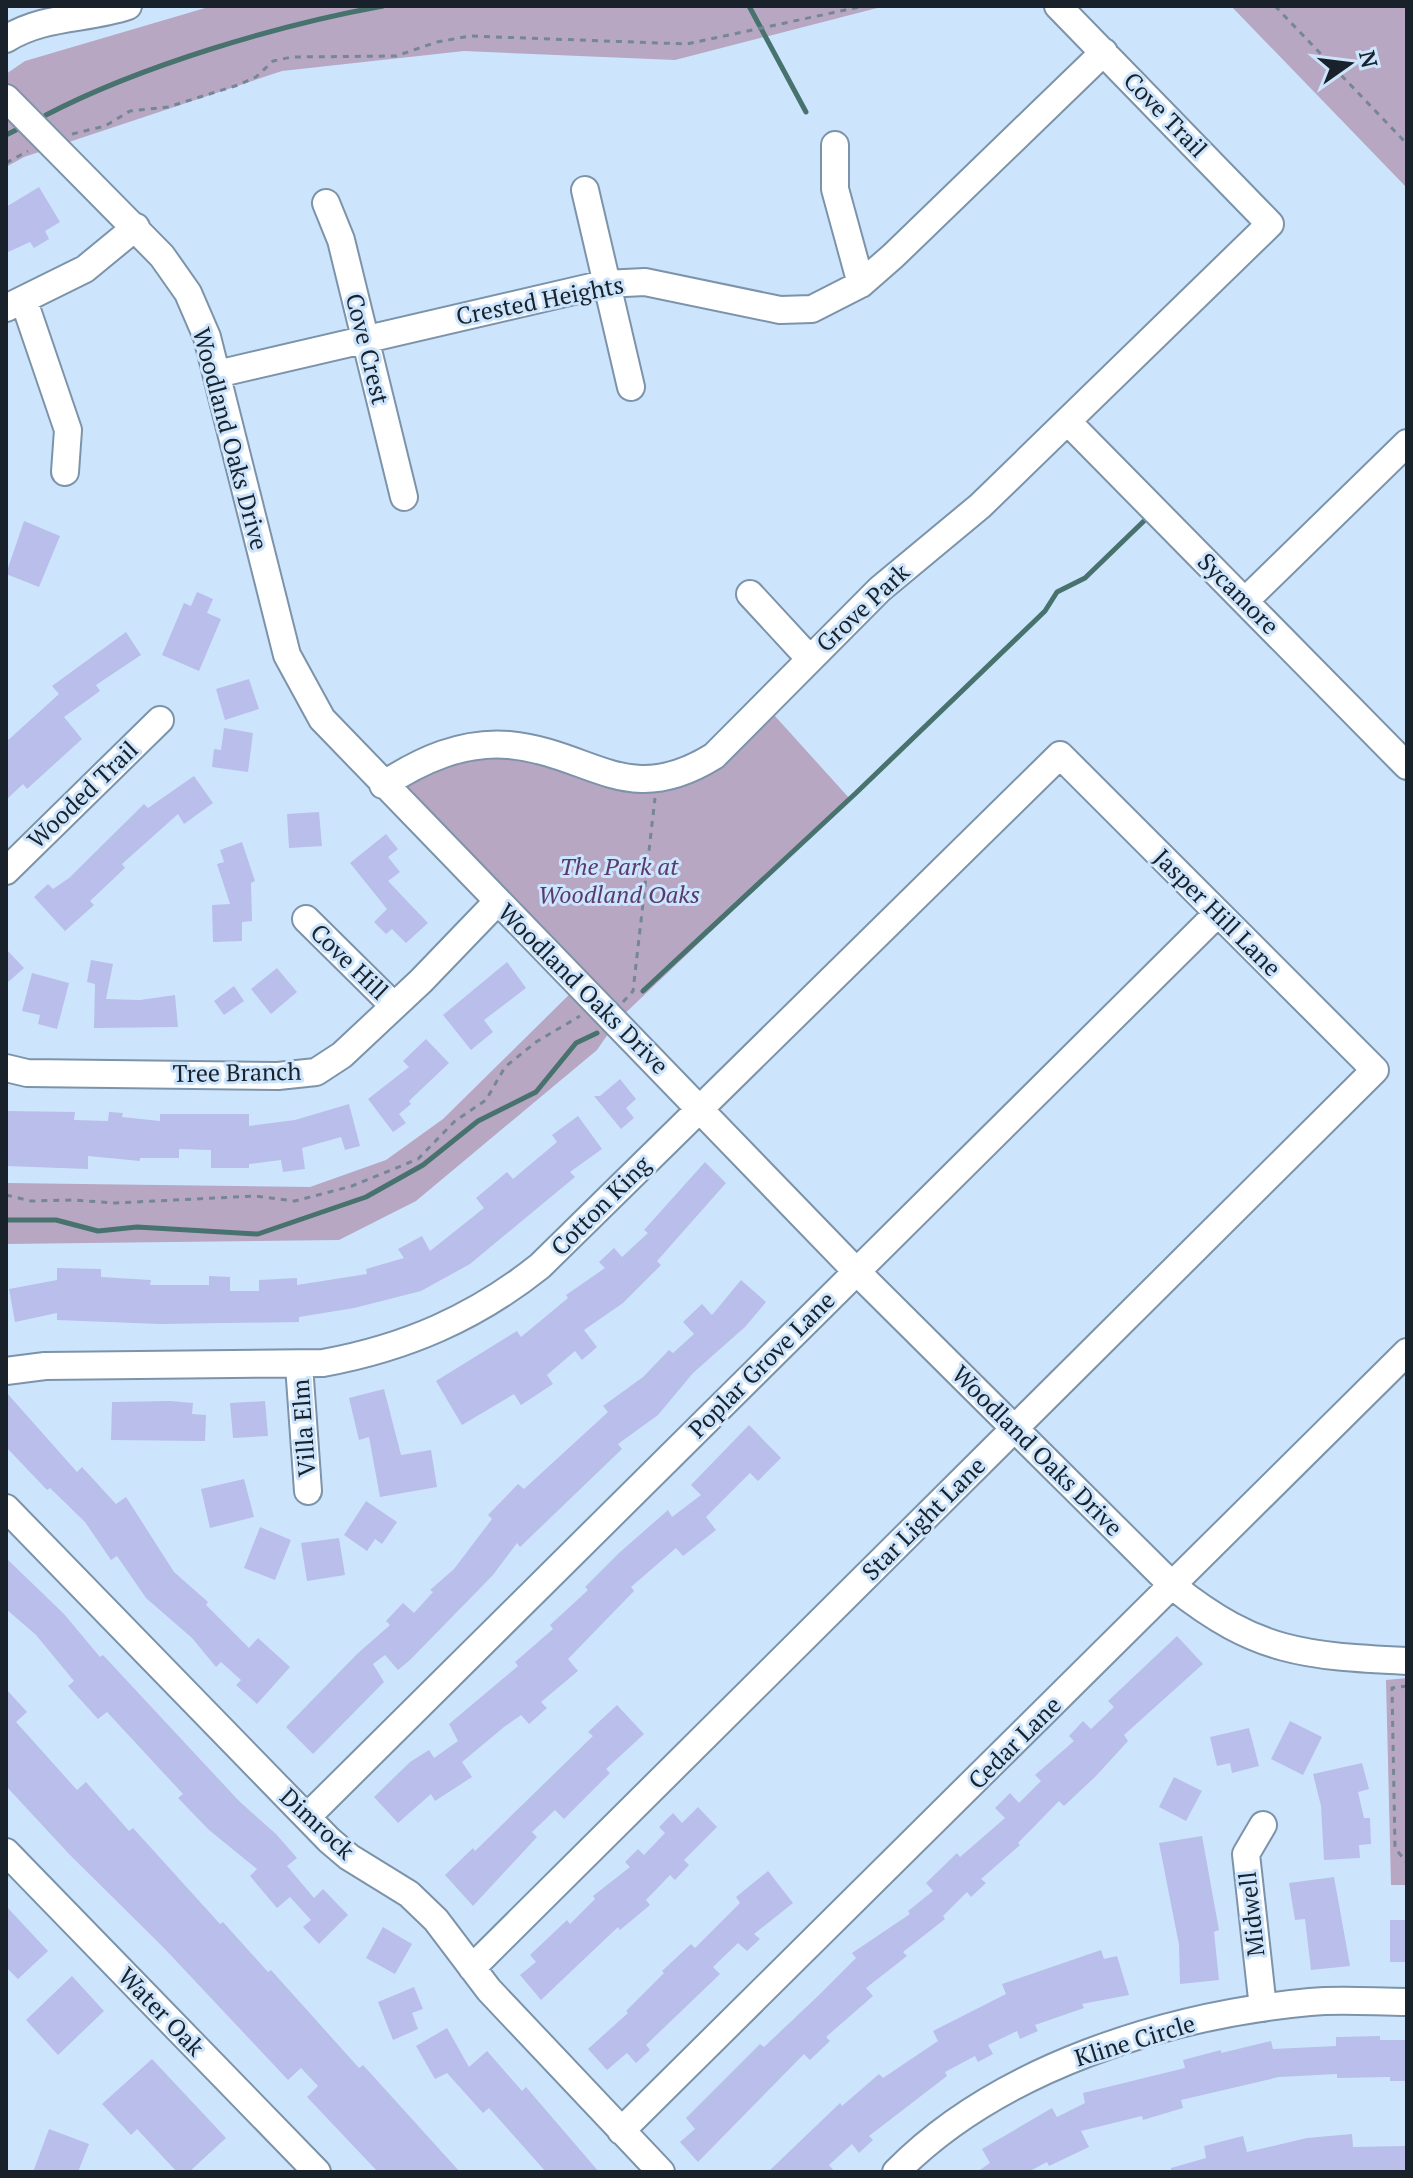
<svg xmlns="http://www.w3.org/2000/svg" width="1413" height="2178" font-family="'PT Serif',serif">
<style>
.green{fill:#b8a7c3}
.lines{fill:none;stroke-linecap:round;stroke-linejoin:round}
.stream{stroke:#47726e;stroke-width:5}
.building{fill:#b9beea}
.minor-casing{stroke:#7c93a9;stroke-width:30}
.path{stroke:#758696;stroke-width:3;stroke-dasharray:6 6;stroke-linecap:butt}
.minor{stroke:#fff;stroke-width:26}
.labels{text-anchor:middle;stroke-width:6;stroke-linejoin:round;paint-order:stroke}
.street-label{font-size:24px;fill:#19222a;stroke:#cce5fd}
.park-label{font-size:24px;font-style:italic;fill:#5a3a6d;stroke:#cce5fd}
</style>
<rect width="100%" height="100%" fill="#cce5fd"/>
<!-- green -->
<path class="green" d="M212,6H885L675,60L464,51L282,71L24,157L6,167V74L25,61Z
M1231,6H1407V188Z
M765,705L850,799L617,1021L597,1050L416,1201L339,1240L6,1244V1183L310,1187L386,1160L443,1119L580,984L383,785L480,744L666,777Z
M1407,1678V1885H1391L1386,1680Z"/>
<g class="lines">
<!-- stream -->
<path class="stream" d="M749,6L806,112
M46,115C140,66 278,25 383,6
M6,135L16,130
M643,991L856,793L1045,611L1057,592L1085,578L1147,518
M6,1220H56L98,1231L137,1227L258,1234L366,1197L423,1165L478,1121L536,1092L576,1043L597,1033"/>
</g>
<!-- building -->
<path class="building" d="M39,187L60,222L45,231L49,239L34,248L30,242L6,253V207Z
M24,521L60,536L39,587L6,574Z
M197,592L213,599L207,613L221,619L199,671L162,655L184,603L191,606Z
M126,632L141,655L96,685L100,691L64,717L82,739L27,789L23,784L6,800V742L59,694L52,686Z
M249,679L259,709L225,720L216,689Z
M224,728L253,733L248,772L212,767L214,749L221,750Z
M194,776L213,803L184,824L178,814L122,864L125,868L90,901L94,905L65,931L34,897L48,884L53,889L69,878L144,804L148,808Z
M319,812L322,846L289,848L287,814Z
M386,834L398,849L388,857L400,872L388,881L428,923L406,943L392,929L386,934L374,922L387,909L350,863Z
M242,842L255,881L251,883L252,921L242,922V941L213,942L212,905L230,904L217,864L224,862L220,850Z
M6,949L24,968L6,984Z
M91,960L113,964L106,999L140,1000L175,995L178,1027L94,1028L95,984L87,982Z
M507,962L526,988L484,1020L493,1032L471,1050L443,1015Z
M277,968L297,992L271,1014L251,989Z
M32,973L69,983L57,1029L38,1024L40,1015L22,1011Z
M234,986L244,1001L224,1015L214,1001Z
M426,1039L449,1063L409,1101L411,1104L399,1114L406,1123L393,1132L368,1099L409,1067L403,1061Z
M620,1079L636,1099L626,1108L634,1118L621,1129L594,1096H600Z
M349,1104L360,1146L345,1150L341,1137L302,1148L305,1169L283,1172L281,1160L249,1164V1168H211V1150L179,1149V1158H140V1161L88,1156V1169L6,1166V1111L75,1112L74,1120L108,1121L109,1112L123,1113L122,1117L160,1121V1114H249V1126L295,1120Z
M578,1116L602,1149L570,1172L575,1177L470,1264L421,1291L354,1308L299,1317V1322L160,1324L57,1320V1313L15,1322L9,1289L57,1280V1268L101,1269V1277L151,1280L150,1285H209V1276L230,1277V1291H259V1280L297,1278V1285L367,1274L366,1269L404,1258L398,1249L422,1236L430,1251L484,1208L476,1198L507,1172L513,1179L557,1142L552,1135Z
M705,1162L726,1183L657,1261L661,1265L623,1303L584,1330L597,1347L582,1360L575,1351L547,1375L553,1384L521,1405L514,1394L462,1425L436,1381L517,1331L521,1337L568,1298L566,1295L605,1268L599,1262L614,1248L622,1257L648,1233L644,1230Z
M741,1280L766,1302L745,1327L693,1373L658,1415L618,1444L622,1449L520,1547L517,1543L493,1575L410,1660L398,1670L385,1655L373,1664L384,1682L313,1754L286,1727L357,1654L390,1625L386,1621L403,1603L414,1613L433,1592L430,1590L454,1569L492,1519L488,1515L518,1484L524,1489L608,1412L603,1406L643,1377L669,1350L673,1353L694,1334L683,1322L702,1304L712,1315Z
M384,1389L401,1455L431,1450L437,1487L380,1497L369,1437L359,1440L349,1398Z
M6,1392L77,1472L82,1467L116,1504L126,1497L174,1572L208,1602L206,1605L249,1648L258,1638L290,1667L257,1704L236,1685L241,1680L221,1662L216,1667L192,1638L146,1598L117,1556L111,1560L85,1522L50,1488L47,1490L6,1447Z
M170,1401L193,1403L192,1414L206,1415L205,1441L111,1440L112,1402Z
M265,1401L268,1436L233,1438L230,1403Z
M749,1425L781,1458L758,1481L750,1473L706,1517L716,1530L683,1556L676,1548L631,1587L634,1591L568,1659L578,1671L541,1702L547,1708L529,1724L521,1715L504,1727L462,1762L472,1777L435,1801L431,1794L398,1823L374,1797L410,1762L429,1750L434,1758L458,1741L449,1724L518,1666L515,1662L553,1629L550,1625L588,1590L585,1587L619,1553L668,1510L672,1517L701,1495L691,1485Z
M244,1479L254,1517L210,1528L201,1489Z
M366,1501L397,1522L382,1544L375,1539L367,1551L344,1535Z
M260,1527L291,1540L275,1580L244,1568Z
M339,1538L345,1575L307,1581L301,1543Z
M6,1558L64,1614L100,1657L103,1655L239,1801L276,1834L297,1858L287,1866L314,1898L323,1889L348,1915L319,1944L303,1927L311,1920L290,1897L277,1908L250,1876L257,1869L209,1830L178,1798L183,1794L107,1712L98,1719L68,1686L74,1681L36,1635L6,1609Z
M1177,1636L1203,1664L1124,1735L1128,1741L1096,1776L1064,1806L1059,1801L1018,1843L1020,1845L981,1879L986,1883L971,1897L967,1892L943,1916L945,1919L903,1952L907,1956L866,1988L873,1996L826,2037L830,2041L810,2060L804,2054L698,2162L680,2142L695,2129L686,2118L760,2044L764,2047L819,1995L856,1958L852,1953L910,1914L908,1911L933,1891L926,1883L957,1853L960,1857L1005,1818L995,1808L1010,1793L1019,1803L1041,1781L1035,1775L1074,1741L1069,1736L1083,1721L1091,1729L1114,1707L1108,1701Z
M6,1689L27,1712L16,1722L77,1790L86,1782L129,1831L133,1828L220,1924L223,1922L268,1972L271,1970L359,2068L363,2065L460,2172H378L307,2097L318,2086L301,2068L288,2080L163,1947L69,1854L6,1786Z
M617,1705L644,1734L606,1769L610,1773L564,1819L555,1810L532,1832L537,1837L473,1906L445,1875L473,1848L475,1851L593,1736L588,1732Z
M1290,1721L1322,1737L1303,1775L1271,1759Z
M1249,1728L1259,1766L1232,1773L1230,1763L1217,1766L1210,1737Z
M1362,1763L1369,1789L1358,1792L1364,1818H1370L1371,1844L1359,1845L1360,1858L1324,1860L1321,1806L1313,1774Z
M1174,1777L1202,1791L1186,1821L1159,1807Z
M698,1807L717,1827L684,1860L689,1865L675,1880L670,1875L646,1900L650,1905L620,1930L618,1927L541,2000L520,1975L536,1962L530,1955L567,1920L570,1924L595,1899L593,1896L630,1867L625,1862L638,1849L644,1855L665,1833L659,1827L673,1813L682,1823Z
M1202,1836L1219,1930L1214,1932L1219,1980L1180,1984L1179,1945L1159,1843Z
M768,1871L793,1903L754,1934L760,1939L747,1951L738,1943L713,1967L720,1974L646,2045L650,2050L636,2063L627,2053L607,2070L588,2049L628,2013L626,2011L664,1973L662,1971L691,1944L695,1948L740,1903L736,1897Z
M1334,1877L1350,1966L1311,1970L1305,1919L1295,1920L1289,1883Z
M6,1906L48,1951L18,1979L6,1967Z
M1390,1920H1407V1962H1390Z
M383,1927L412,1944L395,1974L366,1958Z
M1101,1950L1104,1959L1117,1956L1129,1995L1082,2004L1084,2008L1035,2025L1038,2031L1020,2039L1017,2031L988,2045L993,2054L978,2062L975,2056L945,2072L947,2076L869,2136L873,2140L859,2153L852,2144L829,2165L835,2172H768L840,2103L842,2106L879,2074L883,2078L938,2041L933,2031L1006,1994L1002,1984Z
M72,1976L104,2011L58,2055L26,2020Z
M414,1987L423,2009L412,2013L418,2029L393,2040L378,2002Z
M447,2028L469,2067L487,2051L522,2091L526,2087L599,2172H546L489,2108L483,2113L447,2073L435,2079L416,2046Z
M1380,2036V2040H1407V2081H1390V2077L1337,2078V2074L1279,2077L1181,2100L1183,2108L1143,2120L1142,2116L1081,2131L1089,2147L1049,2166L1047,2162L1028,2172H977L990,2163L982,2149L1052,2108L1057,2117L1085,2103L1083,2093L1185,2068L1183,2060L1221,2050V2053L1271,2041L1273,2049L1336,2046V2037Z
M152,2059L226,2138L189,2172H177L137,2129L131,2135L102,2104Z
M49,2129L89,2144L78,2172H33Z
M1352,2134L1353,2147L1405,2146L1406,2172H1171V2168L1206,2158L1204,2146L1243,2136L1247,2152L1307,2138Z"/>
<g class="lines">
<defs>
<path id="minor" d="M6,39C44,15 87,20 128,6
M6,98L162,256L188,293L207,337L287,655L322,719L856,1271L1174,1587C1257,1653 1305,1656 1407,1661
M835,145V189L861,284
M585,190L631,387
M326,203L341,240L404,497
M24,301L68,430L65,472
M6,308L85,269L136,227
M217,374L604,284L645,282L780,310L812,309L861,284L893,256L1104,52
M1068,422L1407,766
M750,594L810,659
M1245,601L1407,443
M383,785C421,760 463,741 509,745C592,753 627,810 714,756L880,589L980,506L1270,224L1058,6
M6,871L160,720
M306,919L393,1005
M6,1068L27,1073L278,1076L316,1072L342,1055L421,981L497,902
M299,1365L308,1491
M6,1371L45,1366L323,1363C405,1348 475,1318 540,1266L1060,755L1375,1070L472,1968
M6,1508L329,1840L349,1857L409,1894L436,1920L489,1990L661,2172
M307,1817L1218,913
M1263,1825L1246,1854L1263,2008
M6,1852L317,2172
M621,2131L1407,1352
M896,2172C998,2068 1168,2015 1310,2002C1342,1999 1375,2002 1407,2002"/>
</defs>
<!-- minor casing -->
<use href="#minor" class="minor-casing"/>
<!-- path -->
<path class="path" d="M1275,6L1407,144
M72,134L105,126L130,111L168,107L238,85L256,77L273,61L292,57L396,56L437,42L470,36L687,44L864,6
M6,163L28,151
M623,1002L633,991L655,798
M6,1195L31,1201L72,1200L115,1203L255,1196L295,1201L352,1186L418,1159L455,1121L486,1100L505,1067L536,1042L580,1016
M1407,1686L1392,1688L1395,1848L1407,1863"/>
<!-- minor -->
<use href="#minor" class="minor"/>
</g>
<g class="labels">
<!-- street labels -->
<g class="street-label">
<text transform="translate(1165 115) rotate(46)" y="8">Cove Trail</text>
<text transform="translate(540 301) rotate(-11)" y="8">Crested Heights</text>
<text transform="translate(367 349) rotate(76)" y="8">Cove Crest</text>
<text transform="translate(230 439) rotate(75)" y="8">Woodland Oaks Drive</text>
<text transform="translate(1238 594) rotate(45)" y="8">Sycamore</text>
<text transform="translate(863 608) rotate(-43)" y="8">Grove Park</text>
<text transform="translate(83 795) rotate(-44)" y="8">Wooded Trail</text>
<text transform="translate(1217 913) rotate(45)" y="8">Jasper Hill Lane</text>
<text transform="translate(349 962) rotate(44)" y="8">Cove Hill</text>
<text transform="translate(583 989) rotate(45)" y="8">Woodland Oaks Drive</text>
<text transform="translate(237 1073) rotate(-1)" y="8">Tree Branch</text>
<text transform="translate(601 1206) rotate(-45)" y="8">Cotton King</text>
<text transform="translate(762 1365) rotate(-45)" y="8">Poplar Grove Lane</text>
<text transform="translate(304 1428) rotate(-94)" y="8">Villa Elm</text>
<text transform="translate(1037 1451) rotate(45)" y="8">Woodland Oaks Drive</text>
<text transform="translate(924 1519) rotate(-45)" y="8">Star Light Lane</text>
<text transform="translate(1015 1743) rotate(-45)" y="8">Cedar Lane</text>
<text transform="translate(317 1824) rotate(43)" y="8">Dimrock</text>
<text transform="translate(1252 1914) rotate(-96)" y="8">Midwell</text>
<text transform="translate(161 2012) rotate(46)" y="8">Water Oak</text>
<text transform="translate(1135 2041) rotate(-17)" y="8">Kline Circle</text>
</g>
<!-- park labels -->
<g class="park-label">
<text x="619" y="875">The Park at<tspan x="619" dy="28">Woodland Oaks</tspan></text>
</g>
</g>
<!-- border -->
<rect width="1413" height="2178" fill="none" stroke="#19222a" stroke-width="16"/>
<!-- north arrow -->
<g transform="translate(1349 64) rotate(76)" stroke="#cce5fd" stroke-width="6" paint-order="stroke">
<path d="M0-6L14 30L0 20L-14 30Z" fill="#19222a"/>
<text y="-12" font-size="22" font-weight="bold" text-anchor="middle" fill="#19222a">N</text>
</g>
</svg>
